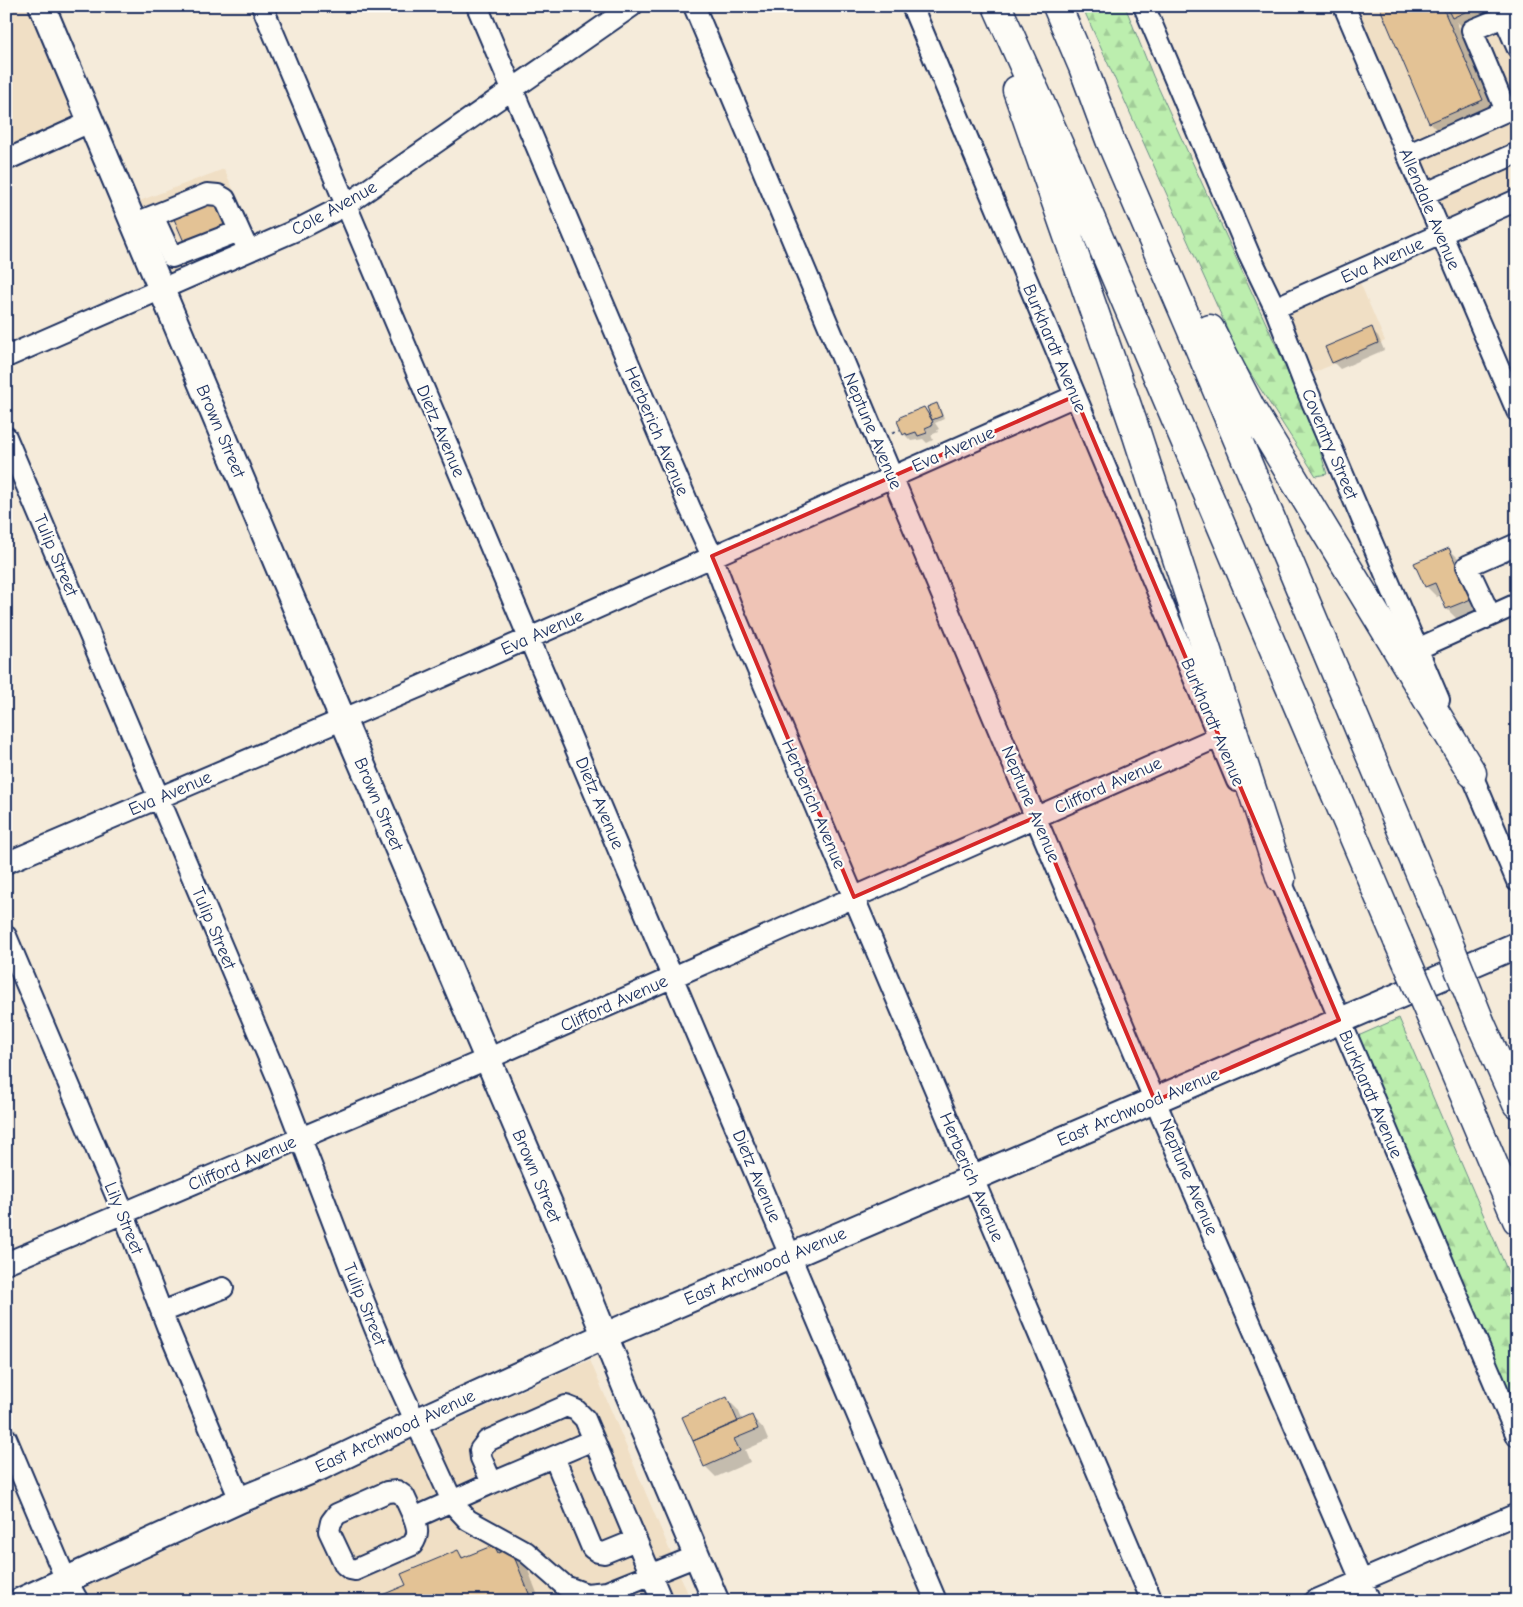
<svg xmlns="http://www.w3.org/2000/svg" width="1523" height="1607" font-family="'Comic Neue',sans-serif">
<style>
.built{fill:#f0dfc5}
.forest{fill:url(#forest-firs);stroke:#6c8e86}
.shadow{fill:#0003}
.building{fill:#e3c295;stroke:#1b2f5e}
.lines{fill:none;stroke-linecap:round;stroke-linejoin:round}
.minor-casing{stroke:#1b2f5e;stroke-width:24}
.major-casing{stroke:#1b2f5e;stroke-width:29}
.highway-casing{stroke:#1b2f5e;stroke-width:31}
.path{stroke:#1b2f5e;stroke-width:2.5;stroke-dasharray:4 4;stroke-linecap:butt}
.minor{stroke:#fdfcf7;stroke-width:20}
.major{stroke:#fdfcf7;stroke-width:25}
.highway{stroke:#fdfcf7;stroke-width:28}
.highway-bridge-casing{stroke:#1b2f5e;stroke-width:31;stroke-linecap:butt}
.highway-bridge{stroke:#fdfcf7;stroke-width:28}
.marked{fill:#d62828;fill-opacity:0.2;stroke:#d62828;stroke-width:4;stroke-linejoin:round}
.labels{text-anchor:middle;stroke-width:4.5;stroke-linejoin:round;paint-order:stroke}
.street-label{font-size:18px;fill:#1b2f5e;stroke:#fdfcf7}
</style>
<defs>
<pattern id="forest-firs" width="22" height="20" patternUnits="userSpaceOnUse" patternTransform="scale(1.25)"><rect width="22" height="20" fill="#bceeae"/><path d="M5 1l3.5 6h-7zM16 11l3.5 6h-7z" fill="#a1cc98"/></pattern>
</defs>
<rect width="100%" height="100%" fill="#f5ebda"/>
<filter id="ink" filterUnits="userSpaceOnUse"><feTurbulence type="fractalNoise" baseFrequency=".02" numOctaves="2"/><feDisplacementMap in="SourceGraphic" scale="10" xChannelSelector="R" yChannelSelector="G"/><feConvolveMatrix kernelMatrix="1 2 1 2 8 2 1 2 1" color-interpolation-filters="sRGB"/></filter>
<g filter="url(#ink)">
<!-- built -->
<path class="built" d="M6,6H42L90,122L6,160Z
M1344,6H1517V200L1441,234Z
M224,169L259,246L161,289L126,206Z
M1355,271L1385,341L1302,378L1275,308Z
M590,1360L691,1601H93L85,1587Z"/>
<!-- forest -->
<path class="forest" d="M1082,6H1125L1153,76L1311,422L1327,474L1316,476L1240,357Z
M1399,1018L1517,1293V1423L1358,1036Z"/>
<!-- shadow -->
<path class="shadow" d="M1388,6H1489L1493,15L1464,28L1456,21L1496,115L1445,137L1430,122Z
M1371,329L1378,336L1384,350L1340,369L1333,362Z
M936,405L940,408L944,419L935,423L939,429L937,430L938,432L931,435L933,440L927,443L923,439L911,441L904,434L924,408L932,417Z
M1449,549L1460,560L1481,610L1458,620L1447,609L1441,595L1437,597L1426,586Z
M727,1399L738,1410L743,1421L752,1417L763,1428L768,1440L745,1450L750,1462L716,1477L705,1466Z
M494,1546L501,1553L509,1556L513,1555L528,1570L540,1601H371L407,1586L457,1551L464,1558Z"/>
<!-- building -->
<path class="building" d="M1384,6H1442L1483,100L1429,123L1380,8Z
M1446,6H1478L1452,18Z
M218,200L229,225L185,244L174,219Z
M1372,327L1378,343L1332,363L1325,347Z
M937,403L942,416L932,420L927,407Z
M924,407L933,422L931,423L932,425L925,428L927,433L918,436L916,432L907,435L906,433L903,435L897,421L901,419L900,417Z
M1449,548L1471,599L1446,609L1435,583L1425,587L1414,563Z
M727,1397L738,1422L693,1441L682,1417Z
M752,1415L758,1429L734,1439L740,1451L704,1467L693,1441Z
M494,1545L498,1553L505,1550L509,1555L513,1554L530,1596L534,1601H368L406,1585L401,1574L458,1550L462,1558Z"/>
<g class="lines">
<defs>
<path id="minor" d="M262,6L936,1601
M477,6L690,508L712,556L731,606L832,846L1152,1601
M694,6L1155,1101L1370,1601
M912,6L1237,781
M1144,6L1249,254L1275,308L1302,378L1439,700
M1344,6L1517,411
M1516,12L1504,17L1517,47
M1504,17L1472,30L1506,111
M1407,155L1517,106
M6,160L90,122
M1424,194L1517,153
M153,216L172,257L239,231
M133,224L207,194L218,195L225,199L248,250
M1275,308L1517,200
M6,357L301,228L346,205L632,6
M6,437L280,1084L352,1272L392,1370L454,1505L468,1520L526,1552L565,1586L586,1594L607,1592L697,1556
M1490,615L1467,566L1517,544
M1417,649L1517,604
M1466,761L1517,881
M6,863L421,686L1075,396
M1275,867L1517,1436
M6,936L123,1212L167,1326L240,1500
M6,1263L487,1059L1218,737
M162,1312L223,1288
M6,1438L66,1580L78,1601
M554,1457L592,1548L598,1552L604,1553L636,1540
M492,1483L593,1440
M414,1518C418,1529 419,1535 412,1545L355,1570L350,1569L345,1565L329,1531L331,1522L337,1514L387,1492L397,1491L404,1496L414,1518L492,1483L481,1458L480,1450L487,1441L566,1406L576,1410L585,1419L662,1601
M1314,1601L1517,1514"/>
<path id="major" d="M42,6L343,720L585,1287L625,1386L716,1601
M20,1601L240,1500L321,1467L415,1422L604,1336L1517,945"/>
<path id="highway" d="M997,6L1064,156L1398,941
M1057,6L1083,67L1110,140L1198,345L1439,919
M1017,90L1134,426L1281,879
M1210,329L1250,407L1472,773
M1481,1024L1517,1104
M1442,1042L1517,1220"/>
</defs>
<!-- minor casing -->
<use href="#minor" class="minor-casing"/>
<!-- major casing -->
<use href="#major" class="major-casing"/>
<!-- highway casing -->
<use href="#highway" class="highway-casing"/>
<!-- path -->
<path class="path" d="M892,433L900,430"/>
<!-- minor -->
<use href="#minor" class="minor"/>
<!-- major -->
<use href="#major" class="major"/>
<!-- highway -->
<use href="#highway" class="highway"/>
<defs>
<path id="highway-bridge" d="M1439,919L1481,1024
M1398,941L1442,1042"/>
</defs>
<!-- highway-bridge casing -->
<use href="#highway-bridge" class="highway-bridge-casing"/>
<!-- highway-bridge -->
<use href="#highway-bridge" class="highway-bridge"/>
</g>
</g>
<!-- marked area -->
<path class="marked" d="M1075,396L1339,1020L1155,1101L1036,817L854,897L712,556Z"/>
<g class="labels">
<!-- street labels -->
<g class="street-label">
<text transform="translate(334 208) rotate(-29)" y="6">Cole Avenue</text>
<text transform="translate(1430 209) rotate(67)" y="6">Allendale Avenue</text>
<text transform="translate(1382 260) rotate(-24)" y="6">Eva Avenue</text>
<text transform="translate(1055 348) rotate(67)" y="6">Burkhardt Avenue</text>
<text transform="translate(221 431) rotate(67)" y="6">Brown Street</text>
<text transform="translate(441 431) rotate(67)" y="6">Dietz Avenue</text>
<text transform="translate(657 431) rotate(67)" y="6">Herberich Avenue</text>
<text transform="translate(873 431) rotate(67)" y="6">Neptune Avenue</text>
<text transform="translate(1330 444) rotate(67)" y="6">Coventry Street</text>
<text transform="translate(953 449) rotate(-24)" y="6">Eva Avenue</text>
<text transform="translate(56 555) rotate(67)" y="6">Tulip Street</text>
<text transform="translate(542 632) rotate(-24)" y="6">Eva Avenue</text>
<text transform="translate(1213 722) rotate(67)" y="6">Burkhardt Avenue</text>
<text transform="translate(1108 785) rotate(-24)" y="6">Clifford Avenue</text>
<text transform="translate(170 793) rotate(-23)" y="6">Eva Avenue</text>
<text transform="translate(600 803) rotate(67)" y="6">Dietz Avenue</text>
<text transform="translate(379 804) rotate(67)" y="6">Brown Street</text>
<text transform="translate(814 804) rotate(67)" y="6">Herberich Avenue</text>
<text transform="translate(1031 804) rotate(67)" y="6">Neptune Avenue</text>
<text transform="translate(214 928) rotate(67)" y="6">Tulip Street</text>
<text transform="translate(614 1003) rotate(-24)" y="6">Clifford Avenue</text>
<text transform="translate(1371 1094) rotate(67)" y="6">Burkhardt Avenue</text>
<text transform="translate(1138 1107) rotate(-23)" y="6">East Archwood Avenue</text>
<text transform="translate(242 1163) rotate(-23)" y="6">Clifford Avenue</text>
<text transform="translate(537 1176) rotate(67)" y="6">Brown Street</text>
<text transform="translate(757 1176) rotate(67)" y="6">Dietz Avenue</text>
<text transform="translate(972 1177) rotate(67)" y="6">Herberich Avenue</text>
<text transform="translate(1189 1177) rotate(67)" y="6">Neptune Avenue</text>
<text transform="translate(124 1218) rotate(68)" y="6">Lily Street</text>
<text transform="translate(765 1266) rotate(-23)" y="6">East Archwood Avenue</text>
<text transform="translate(365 1304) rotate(68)" y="6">Tulip Street</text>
<text transform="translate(395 1431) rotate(-25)" y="6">East Archwood Avenue</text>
</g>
</g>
<!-- margin -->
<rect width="1523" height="1607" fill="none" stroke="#fdfcf7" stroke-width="25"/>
<rect x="12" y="12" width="1498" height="1582" fill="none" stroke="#1b2f5e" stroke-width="2" filter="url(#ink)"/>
</svg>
